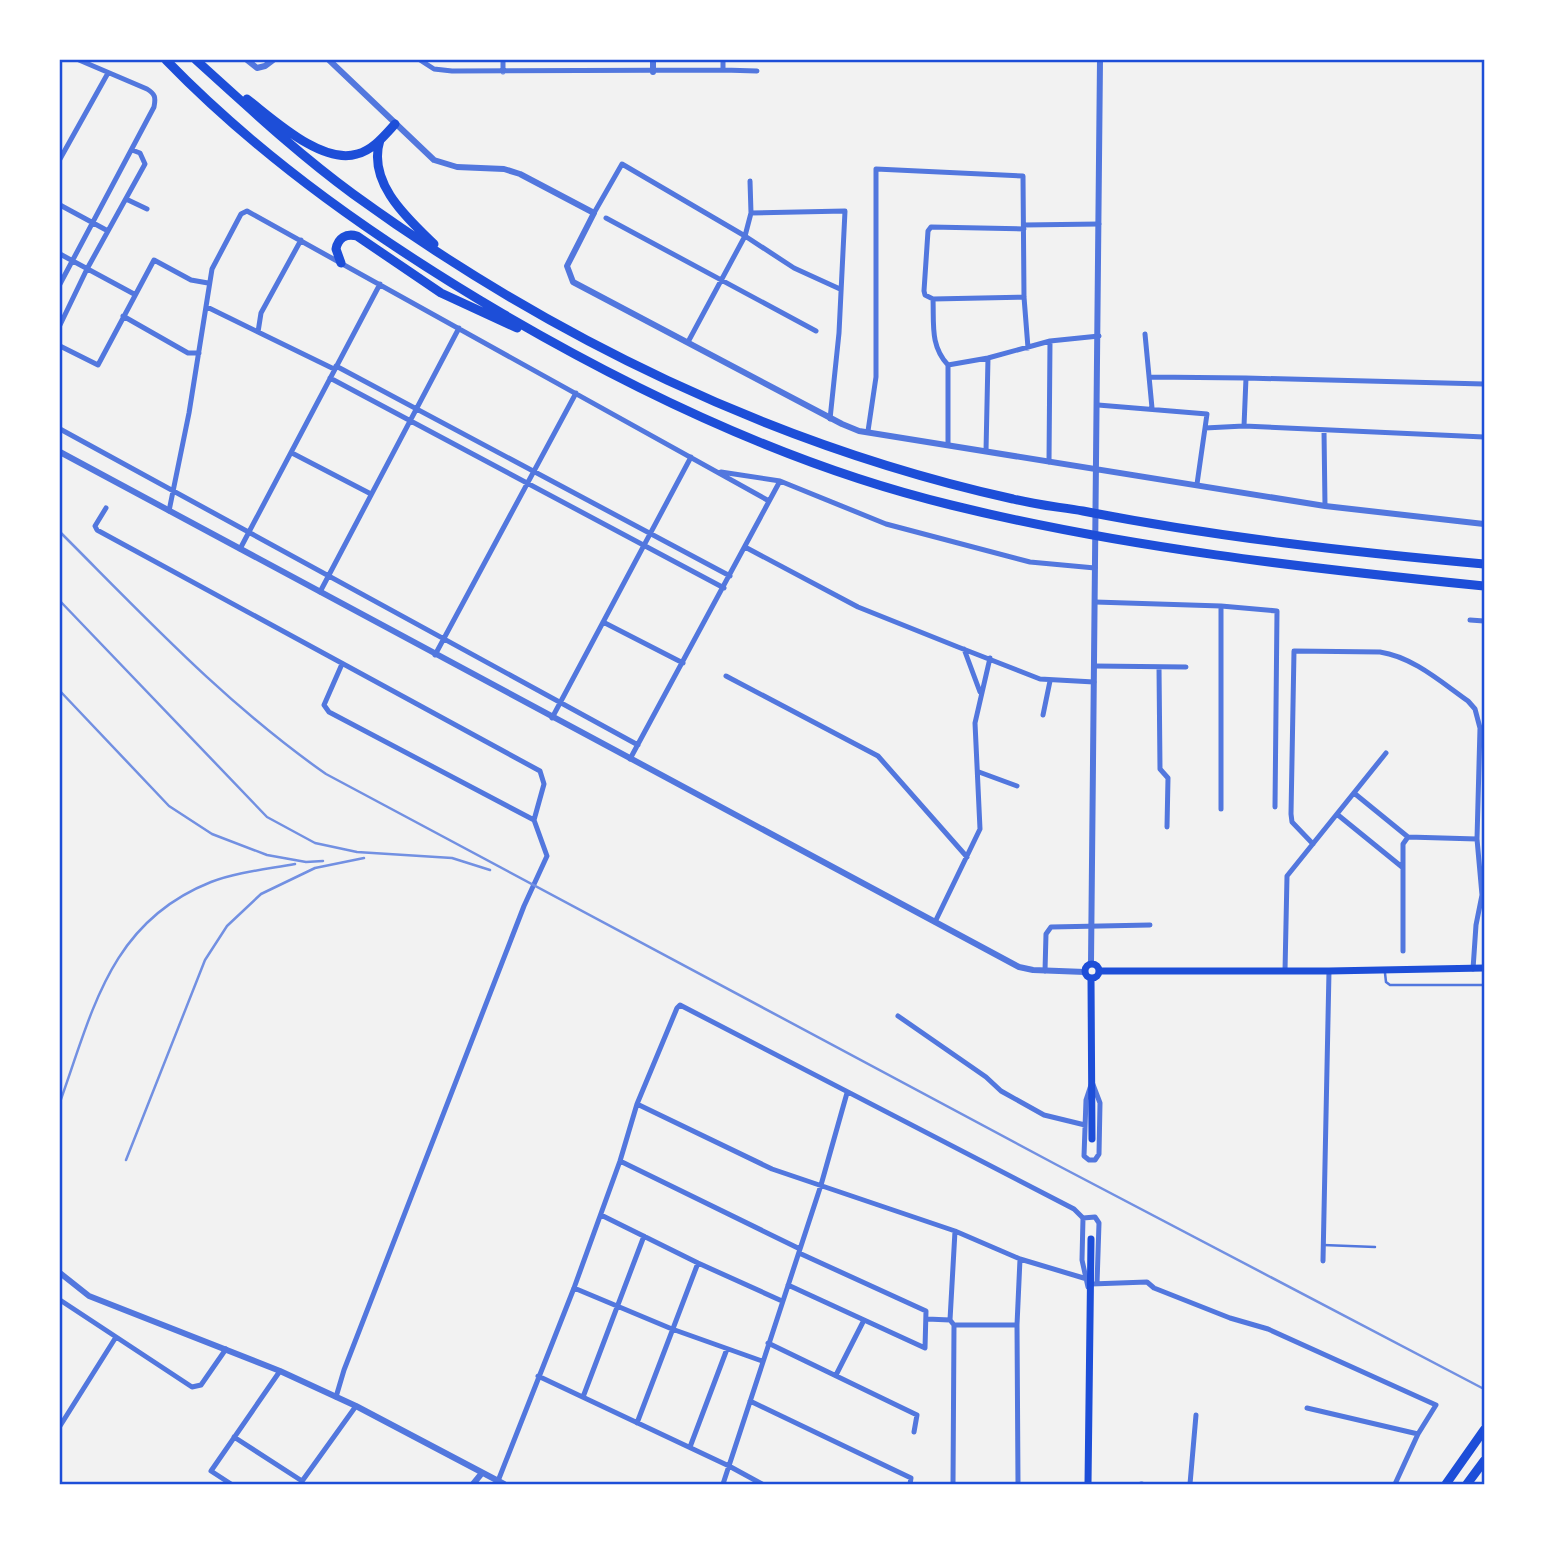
<svg xmlns="http://www.w3.org/2000/svg" width="1544" height="1544" font-family="Barlow,sans-serif">
<style>
.lines{fill:none;stroke-linecap:round;stroke-linejoin:round}
.service{stroke:#5277de;stroke-width:2.5}
.minor{stroke:#5277de;stroke-width:5}
.tertiary{stroke:#5277de;stroke-width:6}
.secondary{stroke:#1d4ed8;stroke-width:7}
.motorway{stroke:#1d4ed8;stroke-width:9}
.rail{stroke:#7290e2;stroke-width:2.5}
.neatline{fill:none;stroke:#1d4ed8;stroke-width:2.5}
</style>
<rect width="100%" height="100%" fill="#f2f2f2"/>
<g class="lines">
<!-- service -->
<path class="service" d="M1385,973L1386,982L1390,985H1484
M1323,1245L1375,1247"/>
<!-- minor -->
<path class="minor" d="M420,60L434,69L452,71L723,70V60
M723,70L757,71
M503,72V60
M60,159L108,73
M126,199L147,209
M60,205L108,231
M594,213L622,164L745,236L794,268L840,289
M751,213L845,211L839,333L830,419
M606,218L816,331
M1024,225L1099,224
M1024,229L931,227L928,231L924,291L925,295L933,299L1024,297
M301,240L261,313L258,332L334,369
M60,254L134,294
M60,284L154,107C156,97 155,94 147,89L79,60
M933,299C934,324 930,346 948,365L988,358L1050,341
M207,307L258,332
M123,316L188,353H199
M60,325L87,269L145,164L140,153L132,150
M1145,334L1152,408
M688,342L745,236L751,213L750,181
M60,346L98,365L154,260L191,280L208,283
M336,366L730,576
M1150,377L1246,378L1244,426
M330,378L724,588
M1246,378L1484,384
M1098,405L1207,414L1197,484
M1205,428L1244,426L1484,437
M60,429L638,745
M868,431L876,377V169L1023,176L1024,297L1028,348
M1324,431L1325,506
M948,444V365
M986,451L988,358
M292,453L371,494
M1049,462L1050,341L1099,336
M721,472L780,481
M106,508L95,526L97,530L540,771L544,784L534,820L547,856L524,906L344,1370L336,1397
M169,511L189,413L212,269L241,214L247,211L769,501
M745,547L858,607L958,647L1040,679L1094,682
M240,549L380,284
M320,592L459,328
M1095,602L1221,606L1277,611L1275,807
M1470,620L1484,621
M603,622L683,663
M964,649L980,692
M435,655L576,393
M342,664L324,705L329,712L534,820
M1094,666L1186,667
M1159,667L1160,769L1168,778L1167,827
M726,676L878,756L967,857
M1043,715L1050,681
M552,718L691,457
M630,759L780,481L886,524L1030,562L1095,568
M979,772L1017,786
M1354,793L1408,837
M1221,809V606
M1338,815L1402,867
M1313,844L1292,822L1291,814L1294,651L1380,652C1413,657 1441,682 1468,701L1475,709L1480,728L1477,839L1408,837L1403,844V951
M935,922L980,829L975,723L990,658
M1473,969L1476,925L1482,895L1477,839
M1045,971L1046,934L1051,927L1150,925
M1285,971L1287,876L1386,753
M898,1016L986,1077L1001,1091L1044,1115L1085,1125
M1092,1082L1100,1103L1099,1154L1095,1160H1089L1084,1156L1086,1100Z
M637,1104L772,1169L955,1231L950,1320L954,1325L953,1484
M620,1161L800,1249
M601,1215L698,1263L782,1301
M1083,1218L1095,1217L1099,1223L1097,1284
M955,1231L1020,1259L1087,1279
M1323,1261L1329,971
M1091,1284L1147,1282L1154,1288L1230,1318L1268,1329L1436,1405L1418,1434L1395,1484
M788,1285L925,1348L926,1311L799,1253
M574,1288L672,1329L762,1361
M60,1300L192,1387L201,1385L226,1349
M927,1319L950,1320
M954,1325H1017
M768,1343L917,1415L914,1432
M836,1375L864,1320
M538,1376L729,1466L762,1484
M583,1397L644,1236
M750,1401L911,1478L910,1484
M1307,1408L1418,1434
M637,1423L698,1263
M60,1426L116,1337
M234,1437L302,1481
M690,1447L727,1349
M498,1481L574,1288L620,1161L637,1104L677,1008L680,1005L1074,1209L1083,1218L1082,1260L1088,1287
M231,1484L211,1471L280,1371
M300,1484L356,1406
M723,1484L821,1185L847,1093
M1018,1484L1017,1325L1020,1259
M1141,1484H1142
M1190,1484L1196,1415"/>
<!-- tertiary -->
<path class="tertiary" d="M247,60L257,68L265,66L273,60
M329,60L434,160L457,167L504,169L520,174L594,213L567,266L573,282L842,424L859,431L1325,506L1484,524
M653,72V60
M60,452L1019,967L1033,970L1085,972
M1091,963L1100,60
M60,1273L89,1296L280,1371L356,1406L504,1484
M473,1484L482,1473"/>
<!-- secondary -->
<path class="secondary" d="M1085 971a7 7 0 1 1 14 0a7 7 0 1 1-14 0Z
M1099,971H1329L1484,968
M1091,978L1092,1139
M1088,1484L1091,1239"/>
<!-- motorway -->
<path class="motorway" d="M166,60C264,161 381,242 503,314C642,395 793,467 951,505C1126,548 1305,568 1484,586
M196,60C247,106 297,153 353,194C550,337 774,446 1013,499C1036,505 1060,507 1083,511C1216,537 1350,552 1484,564
M247,99C273,119 322,165 357,154C373,150 384,136 395,124
M380,140C367,182 406,217 434,244
M341,263L336,249C338,238 346,233 357,236L441,293L517,328
M1446,1484L1484,1430
M1467,1484L1484,1461"/>
<!-- rail -->
<path class="rail" d="M60,532C145,617 227,705 326,774L1057,1165L1484,1389
M60,601L267,817L315,843L357,852L452,858L490,870
M60,691L169,806L212,834L267,855L306,862L323,861
M60,1102C93,1010 110,922 211,882C237,872 268,869 295,864
M126,1160L205,960L227,926L261,894L315,868L364,858"/>
</g>
<!-- border -->
<rect width="1544" height="1544" fill="none" stroke="#ffffff" stroke-width="122"/>
<rect x="61" y="61" width="1422" height="1422" class="neatline"/>
</svg>
